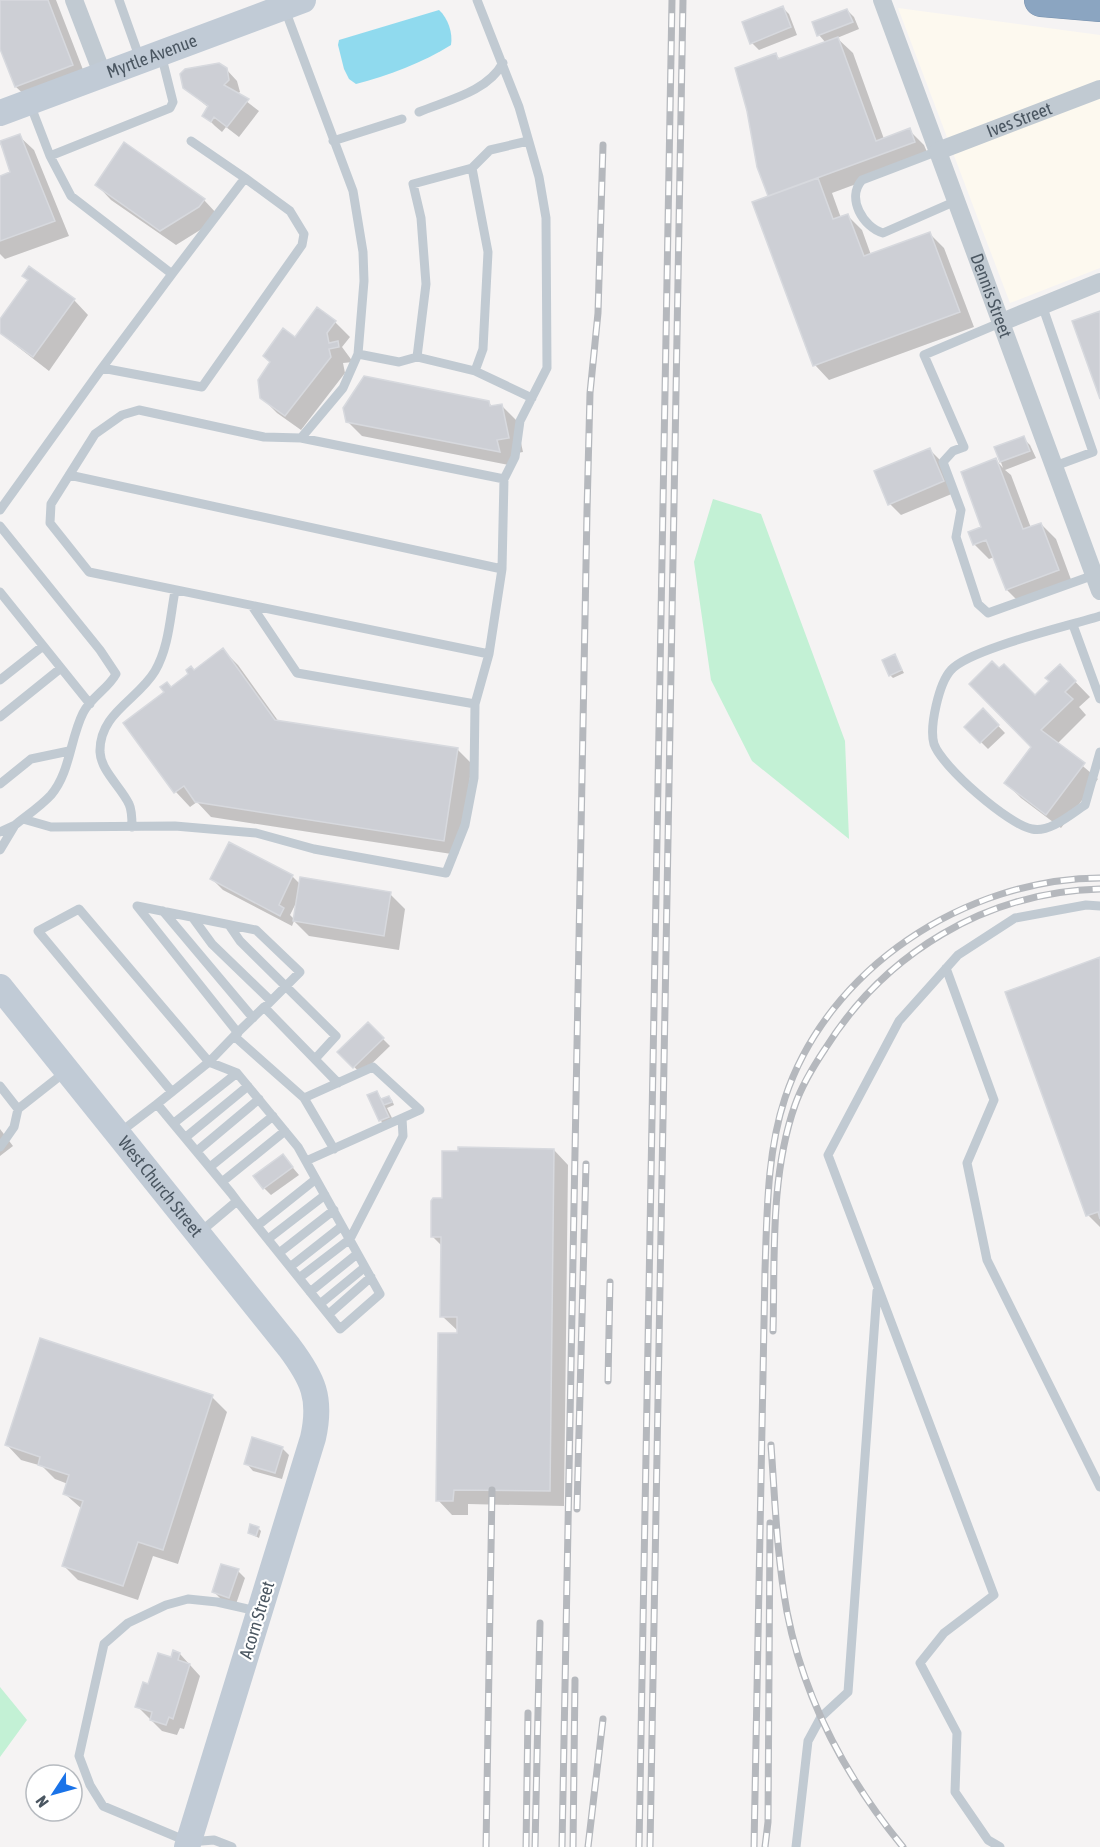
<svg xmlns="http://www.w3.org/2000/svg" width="1100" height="1847" font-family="'Asap Condensed',sans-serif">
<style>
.commercial{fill:#fdf9ef}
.green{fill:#c3f1d5}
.water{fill:#90daee}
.shadow{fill:#0003;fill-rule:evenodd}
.building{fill:#cdcfd5;stroke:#d7d9de;stroke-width:1.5}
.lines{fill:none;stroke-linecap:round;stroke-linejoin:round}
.highway-casing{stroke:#7690ad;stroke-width:34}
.lane{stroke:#c1cad2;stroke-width:9}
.street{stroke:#c1cad2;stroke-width:18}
.secondary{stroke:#c1cbd6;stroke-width:26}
.highway{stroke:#8ba5c1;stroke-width:33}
.rail-casing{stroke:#b5b8bd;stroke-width:7}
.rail{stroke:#fff;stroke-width:4.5;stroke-dasharray:14;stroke-linecap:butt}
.labels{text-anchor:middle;stroke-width:4.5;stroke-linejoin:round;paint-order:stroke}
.street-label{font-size:18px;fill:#4a5661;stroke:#fff}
</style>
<rect width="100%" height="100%" fill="#f5f3f3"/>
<!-- commercial -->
<path class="commercial" d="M898,8L1100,35V268L1010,303Z"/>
<!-- green -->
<path class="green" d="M713,499L761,514L845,741L849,839L752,761L711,680L694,562Z
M0,1687L27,1720L0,1757Z"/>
<!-- water -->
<path class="water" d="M439,10C448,18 453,33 451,45C424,62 387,76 356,84L349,79L344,69L338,45L339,40Z"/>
<!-- shadow -->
<path class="shadow" d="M0,0H56L87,80L31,101L16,87L0,42Z
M782,7L789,14L797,35L759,50L752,43Z
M847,10L854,17L859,29L837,38L853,53L884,139L909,130L924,145L929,157L832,193L841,218L847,215L862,230L871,255L929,233L944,248L974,327L829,380L815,365L770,197L758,166L775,54L780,59L826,43L819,35Z
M226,69L237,81L240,92L237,94L259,111L239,137L226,127L222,132L215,126L204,115L209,108L185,88Z
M19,136L34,150L69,236L5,259L0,254V178L12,173L0,143Z
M97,185L204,200L218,215L213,222L176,245L111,200Z
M29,281L74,300L88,315L49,371L0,333V322Z
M335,322L350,337L342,347L353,362L343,363L345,373L301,430L277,413L261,397L271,363L295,339Z
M488,402L493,407L501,405L516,420L523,452L511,454L514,466L362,436L347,421Z
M1023,438L1030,445L1036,458L1005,470L1011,475L1031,528L1041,524L1056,539L1073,585L1022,605L1007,590L994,557L989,559L974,544L983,528L996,460L1003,468L996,448Z
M930,450L941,461L954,493L901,515L890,504Z
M223,650L238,665L279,722L457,749L472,764L458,855L211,817L197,802L190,807L176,792L125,723Z
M894,656L904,673L893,678L890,675Z
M1060,666L1090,697L1079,707L1086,715L1057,744L1098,779L1061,828L1021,798L1006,783L1033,747L1035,697L1051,681Z
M983,710L1005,733L988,749L966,727Z
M230,844L293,877L300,884L390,894L405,909L399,950L309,936L294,921L292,926L223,890L212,879ZM297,901L295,920L290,915Z
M1100,959V1227L1088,1215Z
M368,1024L390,1046L361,1074L340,1052Z
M376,1093L383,1100L389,1097L392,1100L394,1105L387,1108L395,1124L387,1127L380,1120Z
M0,1129L13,1146L0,1156Z
M554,1150L568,1165L564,1506L468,1504V1515H452L438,1500L458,1331L442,1316V1246L433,1237L443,1200Z
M283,1156L299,1175L271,1195L264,1188Z
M41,1340L212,1397L227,1412L178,1564L153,1556L138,1600L78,1580L63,1565L82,1509L65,1494L68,1484L55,1479L42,1466L21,1460L7,1445Z
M282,1448L289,1455L282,1479L253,1471L246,1463Z
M258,1528L261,1531L259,1538L249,1533Z
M238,1571L245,1578L236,1604L221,1599L214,1592Z
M180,1654L200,1676L184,1729L180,1728L177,1735L162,1731L137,1706L149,1686Z"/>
<!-- building -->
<path class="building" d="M0,0H48L73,65L15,87L0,49Z
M783,6L791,27L750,44L742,22Z
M847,9L853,22L817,36L812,22Z
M838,37L876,141L910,128L915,142L768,196L757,167L747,111L735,68L776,53L778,59Z
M219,63L227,68L229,80L224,85L249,99L227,127L214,117L211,122L202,116L208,106L183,88L180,74L185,69Z
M20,134L55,221L0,241V176L10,172L0,141Z
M124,142L205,199L199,207L160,231L95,185Z
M818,178L833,219L848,214L864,256L930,232L960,312L813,366L752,202Z
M29,266L75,299L33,357L0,333V319L28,280L22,276Z
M317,307L336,321L327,333L329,343L338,341L339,347L329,349L331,357L285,416L260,398L258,380L270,362L263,356L283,328L295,337Z
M1100,311V399L1072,321Z
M364,376L489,401L490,406L502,404L509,438L497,440L500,452L346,422L343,408Z
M1024,436L1030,451L1000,462L994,447Z
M930,448L944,481L888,505L874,471Z
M996,458L1023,529L1041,523L1059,570L1006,590L986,540L973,545L968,532L981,527L961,472Z
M223,648L275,720L458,748L444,841L195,802L184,786L174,793L123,723L164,692L160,687L167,682L171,687L188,674L186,670L191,666L194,670Z
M895,654L902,670L889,676L882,660Z
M992,661L999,668L1004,664L1035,695L1049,681L1045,678L1060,664L1076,681L1065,692L1073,699L1041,730L1085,763L1046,815L1004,783L1031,747L969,684Z
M983,708L999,725L980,743L964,727Z
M229,842L293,875L279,905L284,908L280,916L210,879Z
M300,877L391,892L384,936L293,921Z
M1100,957V1219L1098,1212L1086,1216L1005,992Z
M368,1022L384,1038L353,1068L337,1052Z
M377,1091L389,1117L379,1121L367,1095Z
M389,1096L392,1102L384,1105L381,1099Z
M458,1147L554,1149L550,1491L454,1490L453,1501H436L438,1333H457V1317H440L441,1237H431V1201L433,1198H442V1151H458Z
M283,1154L293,1167L263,1189L253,1176Z
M40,1338L213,1395L163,1550L138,1542L123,1586L62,1566L83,1501L63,1494L69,1475L38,1465L40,1457L5,1445Z
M252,1437L283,1447L275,1473L244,1464Z
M250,1524L259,1527L256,1536L248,1533Z
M221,1564L239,1569L229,1598L212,1592Z
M173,1650L180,1653L178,1660L190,1664L173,1719L169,1717L166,1725L150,1720L152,1712L135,1707L143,1682L148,1684L158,1653L171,1657Z"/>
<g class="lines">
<defs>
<path id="highway" d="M1041,0L1100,5"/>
</defs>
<!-- highway casing -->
<use href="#highway" class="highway-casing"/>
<!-- lane -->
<path class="lane" d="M119,0L140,59
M284,7L353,191L363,252L364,281L358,354L343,388L301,438
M30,104L50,156L170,108L173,102L161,54
M419,112C448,100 487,92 503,63
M333,141L402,119
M938,151L862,180C846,198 863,227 883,233L956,201
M50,156L71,196L172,274L245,178L191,141
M472,168L490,150L528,141
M1042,305L1093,452L1055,466
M1002,322L924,355L964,447L953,451L943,462L961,510L956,537L978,604L988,613L1094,575
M358,354L399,362L417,357L475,371L532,398
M417,357L426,284L421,218L413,184L472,168L488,252L483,349L475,371
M102,368L172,274
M69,475L502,569
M0,510L102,368L202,387L302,245L304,234L290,211L245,178
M0,526L100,650L116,674C108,689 91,697 83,713C70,739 70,773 51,795C41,806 26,816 15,825
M0,592L90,704
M252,606L297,673L475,704
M1100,616C1069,626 969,649 951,670C939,683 929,727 934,744C942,767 1009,825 1032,829C1050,833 1071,814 1085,805L1100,752
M1073,625L1100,699
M489,654L89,572L50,523L51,504L95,434L122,415L139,410L264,437L301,438L504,479
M0,680L43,646
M0,717L61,668
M0,784L31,759L69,751
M23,819L51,827L175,826L256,833L314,849L446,873L465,825L474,778L475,704L489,654L502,569L504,479L515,457L520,421L547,368L546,218L539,177L519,107L477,0
M132,827C132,820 132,810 129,804C121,787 101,771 100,752C99,713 138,700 155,671C169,647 170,617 175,591
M0,832L15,825L0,850
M163,911L253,1018
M193,918L212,944L271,1001
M229,925L240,941L336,1036L315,1059
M946,968L994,1100L967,1163L987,1260L1100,1487
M238,1033L137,906L256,930L300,972L264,1008
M234,1036L264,1007L338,1083
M0,1086L18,1109
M172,1092L38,931L79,909L209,1062L234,1036L304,1098L373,1067L420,1110L306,1161
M304,1098L334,1149
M157,1104L209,1062L237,1073L298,1147L380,1294L340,1329L237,1201
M174,1123L237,1073
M119,1133L157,1104L231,1193L237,1201L199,1233
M186,1137L248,1086
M0,1147L14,1127L18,1109L65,1072
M197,1151L259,1099
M210,1167L273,1116
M222,1182L285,1131
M257,1226L316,1179
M268,1239L325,1195
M279,1253L334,1210
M290,1267L342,1226
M299,1278L350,1239L403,1136L402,1118
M310,1292L357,1254
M320,1304L365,1267
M329,1314L371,1277
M232,1847L214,1840L189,1842L103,1806L90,1785L79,1756L104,1644L128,1623L166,1605L188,1599L217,1602L257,1611
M796,1847L808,1741L821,1717L848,1692L877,1291
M1000,1847L988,1840L955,1792L957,1733L920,1663L944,1633L994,1595L828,1155L899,1021L958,955L1015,918L1086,905L1100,906"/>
<!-- street -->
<g class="street">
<path d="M74,0L102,73"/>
<path id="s1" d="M882,0L1100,591"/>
<path id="s2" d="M938,151L1100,89"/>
<path d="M1002,322L1100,282"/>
</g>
<!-- secondary -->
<g class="secondary">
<path id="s3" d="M0,113L303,0"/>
<path id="s4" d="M0,987L289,1347C313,1379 322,1398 313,1438L187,1847"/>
</g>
<!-- highway -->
<use href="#highway" class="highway"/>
<defs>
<path id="rail" d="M773,1331C775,1257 770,1176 795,1105C802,1085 813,1067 825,1049C885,953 986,892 1100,889
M608,1381L610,1282
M771,1445C775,1501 777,1557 787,1612C804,1699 847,1779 903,1847
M577,1509L586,1164
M486,1847L492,1490
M526,1847L528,1713
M535,1847L540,1623
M562,1847L587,511L590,393L598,313L603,145
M573,1847L575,1680
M588,1847L603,1719
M639,1847L672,0
M650,1847L683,0
M754,1847L765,1270C767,1213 767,1152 785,1098C828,968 965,879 1100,878
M765,1847L768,1822L770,1523"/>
</defs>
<!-- rail casing -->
<use href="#rail" class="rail-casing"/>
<!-- rail -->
<use href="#rail" class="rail"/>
</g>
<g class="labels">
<!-- street labels -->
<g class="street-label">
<text dy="6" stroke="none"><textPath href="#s3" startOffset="162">Myrtle Avenue</textPath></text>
<text dy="6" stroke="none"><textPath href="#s2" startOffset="87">Ives Street</textPath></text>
<text dy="6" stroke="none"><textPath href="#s1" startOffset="315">Dennis Street</textPath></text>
<text dy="6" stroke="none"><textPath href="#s4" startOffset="256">West Church Street</textPath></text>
<text transform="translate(257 1620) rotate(-73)" y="6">Acorn Street</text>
</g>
</g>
<!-- north arrow -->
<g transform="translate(54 1793) rotate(234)"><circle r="28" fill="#ffffff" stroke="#b7bbc0" stroke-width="1.5"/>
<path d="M0-4.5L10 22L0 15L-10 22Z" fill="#1a73e8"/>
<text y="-9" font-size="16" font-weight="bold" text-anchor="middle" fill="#4a5661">N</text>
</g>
</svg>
